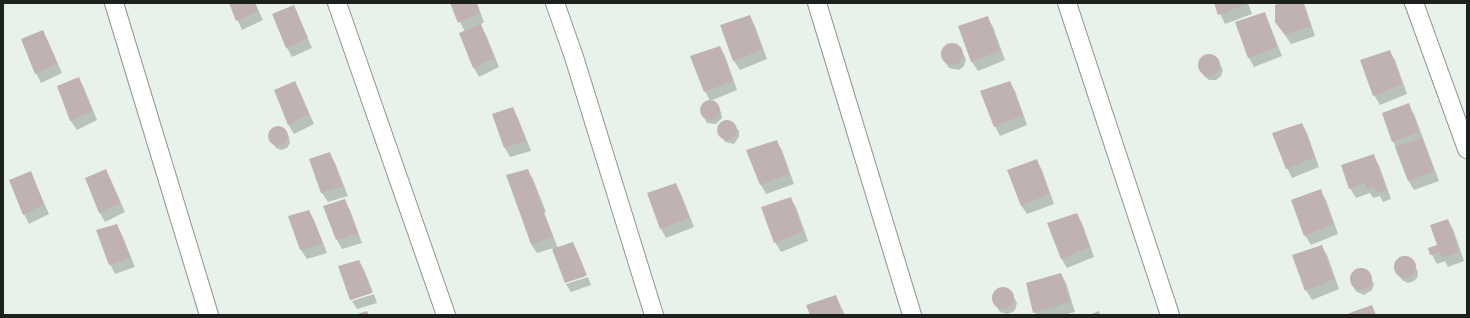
<svg xmlns="http://www.w3.org/2000/svg" width="1470" height="318" font-family="Ubuntu,sans-serif">
<style>
.shadow{fill:#0003}
.building{fill:#c0b2b2}
.lines{fill:none;stroke-linecap:round;stroke-linejoin:round}
.minor-casing{stroke:#8d978f;stroke-width:20}
.minor{stroke:#fff;stroke-width:18}
</style>
<rect width="100%" height="100%" fill="#e8f2ea"/>
<!-- shadow -->
<path class="shadow" d="M230,3H255L263,20L242,30Z
M451,3H477L484,22L480,25L486,35L499,67L479,77L474,68L465,32Z
M1215,3H1248L1252,14L1225,24Z
M1283,3H1304L1315,36L1291,44L1276,22Z
M293,6L312,48L292,57L287,48L273,14Z
M1264,13L1269,23L1282,56L1254,67L1249,58L1236,23Z
M750,16L755,26L767,59L740,70L734,61L721,26Z
M987,17L993,27L1005,60L978,71L972,62L959,27Z
M42,31L48,41L62,73L41,83L36,73Z
M951,44L960,47L966,59L964,66L959,70L949,68L942,57L943,50L945,47Z
M720,47L725,56L737,90L710,101L705,91Z
M1389,51L1395,60L1407,94L1380,105L1374,95Z
M1211,55L1217,58L1223,70L1221,76L1216,80H1209L1204,76L1199,64L1200,60L1205,56Z
M78,78L84,88L97,120L77,130L71,121L58,87Z
M295,82L300,92L314,124L294,134L288,124Z
M1010,82L1015,91L1027,125L1000,136L995,126Z
M706,102H714L721,112L722,118L716,124L707,123L701,112L702,106Z
M1408,105L1414,114L1439,181L1414,190L1408,180L1383,114Z
M512,108L518,118L531,151L510,157L505,148L493,114Z
M723,122H731L739,131V137L734,144L725,142L719,132V126Z
M1302,124L1307,133L1319,167L1292,178L1287,168Z
M274,128H282L286,132L289,137L290,143L287,148L281,150L276,148L269,138L270,131Z
M776,141L782,150L794,184L766,194L761,185L748,150Z
M329,154L335,163L348,196L328,202L322,193L310,160Z
M1373,155L1379,165L1391,199L1383,202L1380,196L1373,198L1370,193L1356,198L1350,188Z
M1037,161L1042,170L1054,204L1027,214L1021,205Z
M527,170L533,179L546,212L544,213L558,248L573,243L578,253L587,275L565,282L553,248L537,253L531,244L508,176Z
M106,171L111,180L125,212L105,222L100,213L86,179Z
M30,172L49,214L29,224L24,214Z
M676,184L681,194L694,227L666,238L661,229Z
M1320,191L1326,200L1338,234L1311,245L1305,235Z
M790,198L796,207L808,241L781,252L775,242Z
M344,200L350,210L362,243L342,249L337,240L325,207Z
M309,211L314,220L327,253L307,259L301,250L289,217Z
M1077,214L1082,223L1094,257L1067,268L1061,258Z
M1448,220L1453,229L1464,261L1448,267L1445,261L1437,264L1429,249L1438,245Z
M117,225L122,235L135,267L115,274L110,264Z
M1321,246L1327,255L1339,289L1312,300L1306,290Z
M1403,256L1410,258L1413,260L1418,272L1417,278L1414,281L1408,283L1402,280L1395,269V262L1400,257Z
M359,261L364,270L373,292L351,300L339,267Z
M1362,268L1368,272L1374,284L1372,290L1364,295L1357,292L1355,290L1352,284L1350,277L1356,269Z
M1061,274L1066,283L1075,312L1064,315H1036L1027,283Z
M588,277L591,285L571,292L566,284Z
M1002,288L1008,289L1014,297L1017,303L1015,310L1013,312L1007,314L1000,312L995,304L993,297L996,291Z
M374,294L377,303L357,309L352,301Z
M836,296L845,315H811Z"/>
<!-- building -->
<path class="building" d="M229,3H255L258,11L236,21Z
M450,3H476L480,13L458,23Z
M1214,3H1250L1218,15Z
M1280,3H1303L1311,26L1285,35L1275,22V5Z
M294,5L308,38L286,48L272,14Z
M1265,12L1277,47L1248,58L1235,22Z
M750,15L762,50L733,61L720,25Z
M988,16L1000,51L971,62L958,26Z
M481,24L494,58L473,68L459,33Z
M43,30L57,63L35,74L21,39Z
M941 54a11 11 0 1 1 22 0a11 11 0 1 1-22 0Z
M720,46L733,81L704,92L690,56Z
M1390,50L1402,84L1373,96L1360,60Z
M1198 65a11 11 0 1 1 22 0a11 11 0 1 1-22 0Z
M79,77L92,111L70,121L57,86Z
M295,81L309,114L288,125L274,90Z
M1010,81L1023,115L994,127L980,91Z
M700 110a10 10 0 1 1 20 0a10 10 0 1 1-20 0Z
M1409,103L1419,132L1392,142L1382,113Z
M513,107L526,141L504,148L492,114Z
M717 130a10 10 0 1 1 20 0a10 10 0 1 1-20 0Z
M1302,123L1315,157L1286,169L1272,133Z
M268 136a10 10 0 1 1 20 0a10 10 0 1 1-20 0Z
M1422,138L1434,171L1408,181L1395,147Z
M777,140L789,174L760,185L746,150Z
M330,152L343,186L321,193L309,159Z
M1374,154L1386,190L1377,193L1374,187L1367,189L1365,183L1349,189L1341,165Z
M1037,159L1049,194L1021,206L1007,170Z
M106,169L120,203L99,213L85,178Z
M528,169L553,237L531,244L506,175Z
M31,171L44,204L23,215L9,180Z
M676,183L689,218L660,229L647,193Z
M1321,189L1333,224L1304,236L1291,200Z
M791,197L803,231L774,243L761,207Z
M345,199L358,233L336,240L323,206Z
M309,210L323,243L300,250L288,216Z
M1077,213L1090,247L1061,259L1047,223Z
M1448,219L1459,252L1442,258L1440,252L1430,255L1428,248L1437,245L1430,225Z
M117,224L131,258L109,265L96,230Z
M573,242L586,276L565,283L552,249Z
M1322,245L1334,279L1305,291L1292,255Z
M1394 267a11 11 0 1 1 22 0a11 11 0 1 1-22 0Z
M359,260L372,293L350,300L338,266Z
M1350 279a11 11 0 1 1 22 0a11 11 0 1 1-22 0Z
M1061,273L1070,302L1033,313L1026,283Z
M992 298a11 11 0 1 1 22 0a11 11 0 1 1-22 0Z
M836,295L843,315H810L806,305Z
M1372,305L1376,315H1344Z
M367,311L369,315H354Z
M1099,311L1100,315H1089Z"/>
<g class="lines">
<defs>
<path id="minor" d="M114,3L209,315
M337,3L446,315
M555,3L574,57L654,315
M817,3L912,315
M1067,3L1170,315
M1414,3L1467,149"/>
</defs>
<!-- minor casing -->
<use href="#minor" class="minor-casing"/>
<!-- minor -->
<use href="#minor" class="minor"/>
</g>
<!-- border -->
<rect width="1470" height="318" fill="none" stroke="#1d211e" stroke-width="8"/>
</svg>
